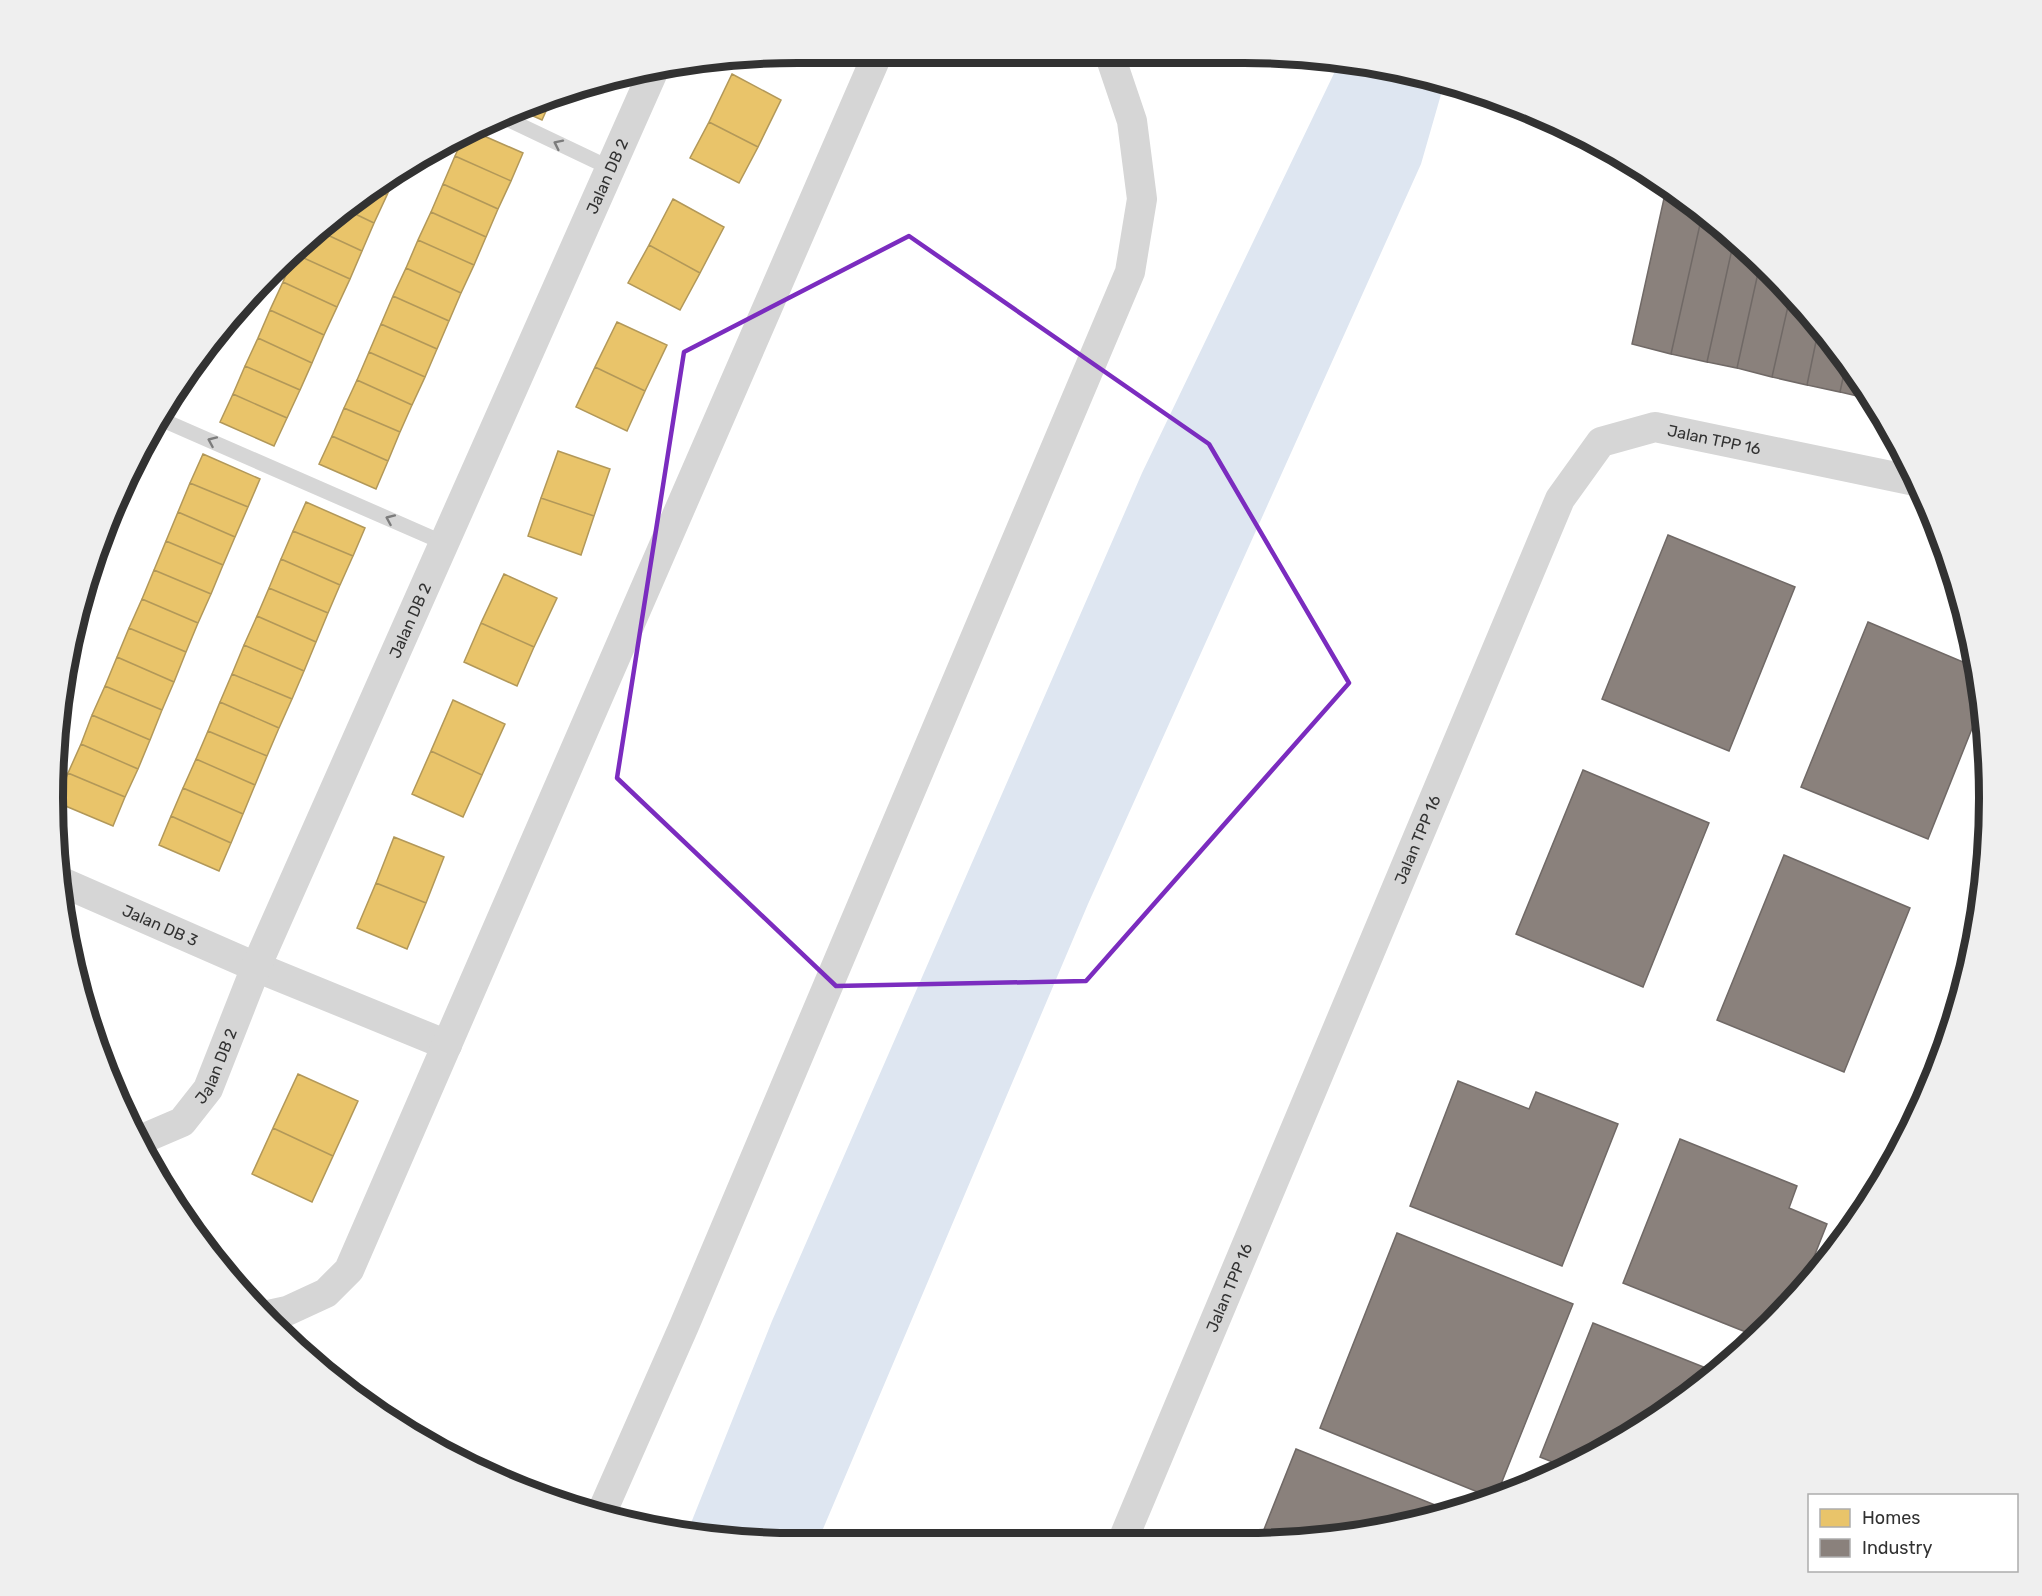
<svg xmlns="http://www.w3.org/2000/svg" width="2042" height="1596" font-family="Rubik,sans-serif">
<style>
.water{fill:#dee6f1}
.homes{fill:#e9c46a;stroke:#b29859;stroke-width:1.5}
.industry{fill:#8a817c;stroke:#706966;stroke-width:1.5}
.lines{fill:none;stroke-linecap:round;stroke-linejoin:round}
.lane{stroke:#d6d6d6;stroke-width:15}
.street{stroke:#d6d6d6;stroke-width:30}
.oneway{stroke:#7c7c7c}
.marked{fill:none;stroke:#7b2cbf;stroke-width:4.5;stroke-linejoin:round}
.labels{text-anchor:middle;stroke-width:6;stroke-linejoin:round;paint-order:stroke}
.street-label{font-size:16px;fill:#323232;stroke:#fff}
.rim{fill:none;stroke:#323232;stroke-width:8}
</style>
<rect width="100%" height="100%" fill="#fff"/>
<!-- water -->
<path class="water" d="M1339,63L1444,84L1421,164L1088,904L817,1543L687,1533L772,1321L1142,473Z"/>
<!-- homes -->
<path class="homes" d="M732,74L781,100L758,147L709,122Z
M551,100L542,120L524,112Z
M709,122L758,147L739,183L690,158Z
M475,132L523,153L511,181L455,156L464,136Z
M455,156L511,181L498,209L443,184Z
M396,175L387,195L376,190Z
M443,184L498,209L486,237L431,212Z
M376,190L387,195L374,223L349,211Z
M673,199L724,227L700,273L649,245Z
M349,211L374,223L362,251L321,232Z
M431,212L486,237L474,265L418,240Z
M321,232L362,251L350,279L295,254Z
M418,240L474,265L461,293L406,268Z
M649,245L700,273L680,310L628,283Z
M295,254L350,279L337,307L283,282Z
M406,268L461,293L449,321L393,296Z
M283,282L337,307L324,335L270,310Z
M393,296L449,321L437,349L381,324Z
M270,310L324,335L312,363L258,338Z
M617,322L667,345L645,391L595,367Z
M381,324L437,349L425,377L369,352Z
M258,338L312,363L300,390L245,366Z
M369,352L425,377L412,405L357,380Z
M245,366L300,390L287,418L233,394Z
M595,367L645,391L627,431L576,407Z
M357,380L412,405L400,432L344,408Z
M233,394L287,418L274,446L220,422Z
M344,408L400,432L388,461L332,436Z
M332,436L388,461L376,489L319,464Z
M558,451L610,469L594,516L541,498Z
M203,454L260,479L248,507L190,483Z
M190,483L248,507L235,537L178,512Z
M541,498L594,516L581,555L528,536Z
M306,502L365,528L353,556L293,531Z
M178,512L235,537L223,565L166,541Z
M293,531L353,556L340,585L281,559Z
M166,541L223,565L211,594L154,570Z
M281,559L340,585L328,613L269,588Z
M154,570L211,594L198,623L142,599Z
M504,574L557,598L534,647L481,623Z
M269,588L328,613L316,642L257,616Z
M142,599L198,623L186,652L129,628Z
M257,616L316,642L304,671L244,645Z
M481,623L534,647L517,686L464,662Z
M129,628L186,652L174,682L117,657Z
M244,645L304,671L292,699L232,674Z
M117,657L174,682L162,710L105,686Z
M232,674L292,699L279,728L220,702Z
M105,686L162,710L150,740L92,715Z
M453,700L505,724L482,775L431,751Z
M220,702L279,728L267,756L208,731Z
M92,715L150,740L138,769L81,744Z
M208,731L267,756L255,785L196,759Z
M81,744L138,769L125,797L68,773Z
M431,751L482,775L463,817L412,794Z
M196,759L255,785L243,814L183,788Z
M68,773L125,797L113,826L56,802Z
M183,788L243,814L231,843L171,816Z
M171,816L231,843L219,871L159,845Z
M394,837L444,857L426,903L376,883Z
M376,883L426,903L407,949L357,928Z
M298,1074L358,1101L333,1156L273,1128Z
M273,1128L333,1156L312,1202L252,1174Z"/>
<!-- industry -->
<path class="industry" d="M1665,194L1685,198L1703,211L1671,354L1632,344Z
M1703,211L1734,240L1707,362L1671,354Z
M1734,240L1760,264L1737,368L1707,362Z
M1760,264L1791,293L1772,377L1737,368Z
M1791,293L1804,306L1819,327L1807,385L1772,377Z
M1819,327L1846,364L1840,392L1807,385Z
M1846,364L1870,398V399L1840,392Z
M1668,535L1795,587L1729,751L1602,699Z
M1868,622L1975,667L1983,701L1928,839L1801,787Z
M1583,770L1709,823L1643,987L1516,934Z
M1784,855L1910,908L1844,1072L1717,1020Z
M1458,1081L1529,1109L1536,1092L1618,1124L1562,1266L1410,1206Z
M1680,1139L1797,1186L1789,1208L1827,1224L1802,1287L1756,1336L1623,1283Z
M1397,1233L1573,1304L1495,1499L1320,1428Z
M1593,1323L1716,1372L1617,1443L1565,1467L1540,1457Z
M1296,1449L1450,1511L1293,1542H1259Z"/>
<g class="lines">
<!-- lane -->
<path class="lane" d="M507,119L610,168
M158,418L444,543"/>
<!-- street -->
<g class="street">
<path id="s1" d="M64,883L256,967L447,1045"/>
<path id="s2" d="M140,1140L182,1122L208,1089L256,967L653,72"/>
<path d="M264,1316L287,1311L326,1293L349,1270L878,53"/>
<path d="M601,1514L684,1326L1130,272L1142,199L1132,121L1109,53"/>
<path id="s3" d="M1122,1542L1560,499L1601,442L1655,427L1915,481"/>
</g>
</g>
<!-- one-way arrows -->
<defs><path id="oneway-chevron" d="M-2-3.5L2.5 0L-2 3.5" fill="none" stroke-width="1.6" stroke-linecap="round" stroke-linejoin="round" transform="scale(1.5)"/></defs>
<g class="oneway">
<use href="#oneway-chevron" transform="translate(558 144) rotate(-154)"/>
<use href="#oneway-chevron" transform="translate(212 441) rotate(-156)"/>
<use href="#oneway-chevron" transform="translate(390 519) rotate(-156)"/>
</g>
<!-- marked area -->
<path class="marked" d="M909,236L1209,444L1349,683L1086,981L836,986L617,778L684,352Z"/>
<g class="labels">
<!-- street labels -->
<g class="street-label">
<text dy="6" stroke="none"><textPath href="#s2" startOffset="1084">Jalan DB 2</textPath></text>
<text dy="6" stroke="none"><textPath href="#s3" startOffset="1318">Jalan TPP 16</textPath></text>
<text dy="6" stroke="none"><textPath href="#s2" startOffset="598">Jalan DB 2</textPath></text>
<text dy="6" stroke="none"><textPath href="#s3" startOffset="762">Jalan TPP 16</textPath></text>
<text dy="6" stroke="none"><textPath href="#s1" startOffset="105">Jalan DB 3</textPath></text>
<text dy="6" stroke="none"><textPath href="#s2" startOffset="112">Jalan DB 2</textPath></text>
<text dy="6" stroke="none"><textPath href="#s3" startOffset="276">Jalan TPP 16</textPath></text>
</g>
</g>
<!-- crop -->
<path d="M0 0H2042V1596H0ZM798 63H1244A735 735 0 0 1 1979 798V798A735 735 0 0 1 1244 1533H798A735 735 0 0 1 63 798V798A735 735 0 0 1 798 63Z" fill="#efefef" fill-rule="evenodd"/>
<path class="rim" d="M798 63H1244A735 735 0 0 1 1979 798V798A735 735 0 0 1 1244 1533H798A735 735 0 0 1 63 798V798A735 735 0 0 1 798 63Z"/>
<!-- legend -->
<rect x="1808" y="1494" width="210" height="78" fill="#ffffff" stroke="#adadad" stroke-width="1.5"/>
<rect x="1820" y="1509" width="30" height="18" fill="#e9c46a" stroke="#adadad" stroke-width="1.5"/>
<text x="1862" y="1524" font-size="18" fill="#323232">Homes</text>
<rect x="1820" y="1539" width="30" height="18" fill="#8a817c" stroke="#adadad" stroke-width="1.5"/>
<text x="1862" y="1554" font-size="18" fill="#323232">Industry</text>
</svg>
